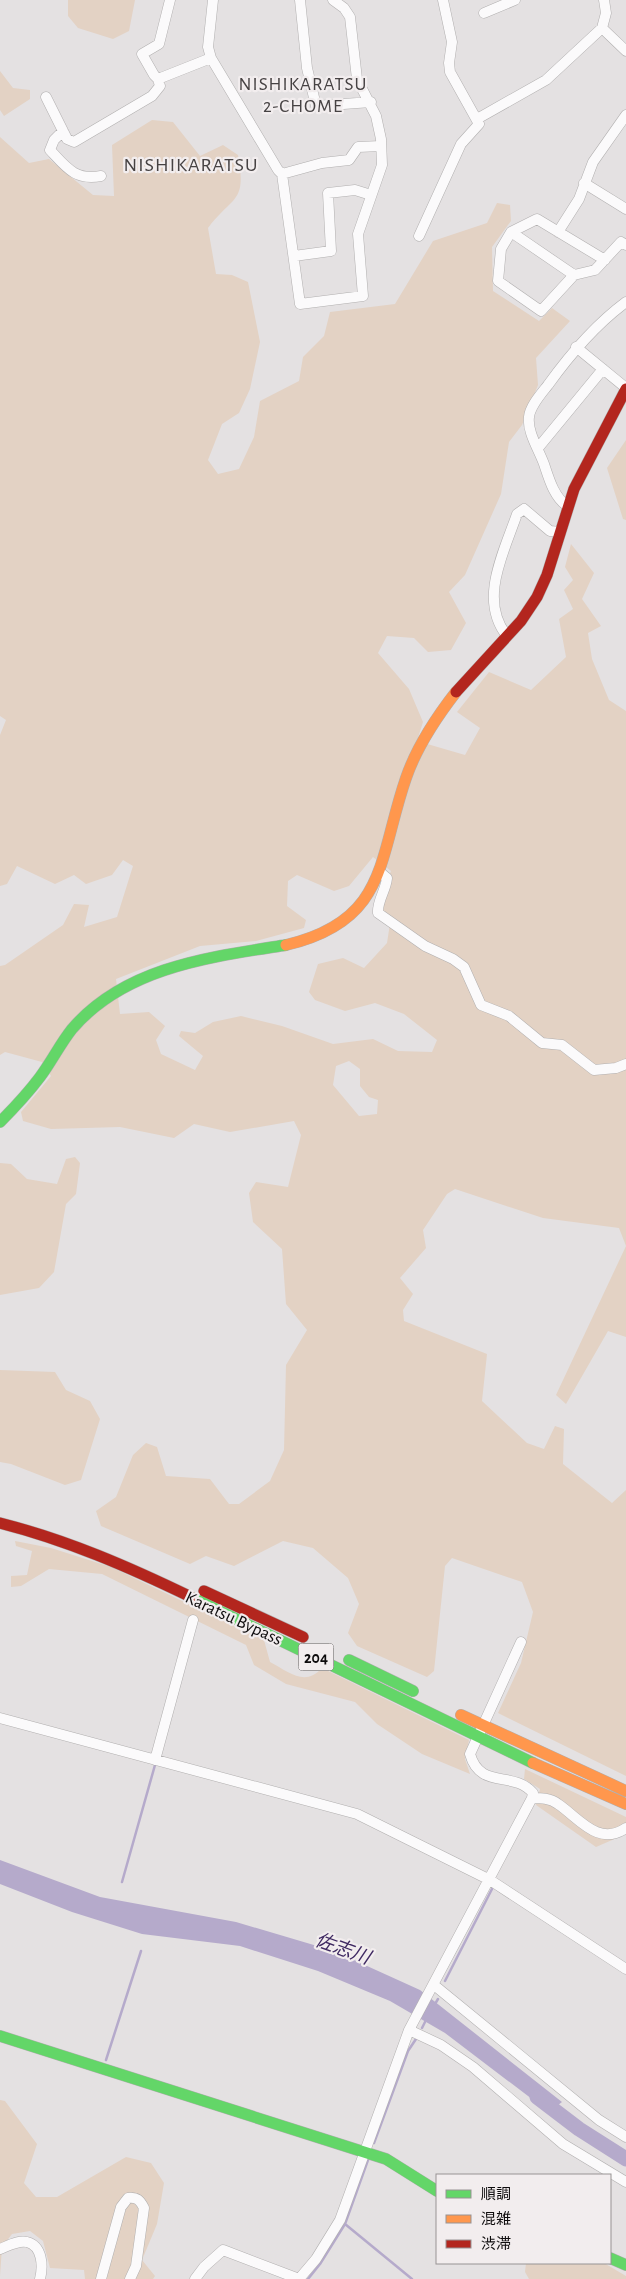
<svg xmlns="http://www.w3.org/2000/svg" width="626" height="2279" font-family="'Alegreya Sans','Noto Sans JP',sans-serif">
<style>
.green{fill:#e3d2c4;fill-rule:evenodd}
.water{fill:#b5aacb}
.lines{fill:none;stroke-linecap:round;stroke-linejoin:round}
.stream{stroke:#b5aacb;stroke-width:2.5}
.river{stroke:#b5aacb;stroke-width:15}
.street-casing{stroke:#b1afaf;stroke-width:11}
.fast-casing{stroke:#b1afaf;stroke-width:12}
.slow-casing{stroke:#b1afaf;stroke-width:12}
.jam-casing{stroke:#b1afaf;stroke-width:12}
.street{stroke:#fbfafb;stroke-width:10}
.fast{stroke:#63d668;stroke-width:11}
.slow{stroke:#ff974d;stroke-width:11}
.jam{stroke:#b3261e;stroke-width:11}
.labels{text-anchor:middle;stroke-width:4.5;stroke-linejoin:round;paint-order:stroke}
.shield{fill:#f2edee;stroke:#525050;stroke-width:1}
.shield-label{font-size:16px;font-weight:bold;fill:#0e0c0d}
.street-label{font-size:18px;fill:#0e0c0d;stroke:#f2edee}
.neighbourhood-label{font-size:19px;letter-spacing:1px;fill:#464243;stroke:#f2edee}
.water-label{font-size:19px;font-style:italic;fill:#3f2962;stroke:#f2edee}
.quarter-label{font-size:20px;letter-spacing:1px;fill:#464243;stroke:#f2edee}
</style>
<rect width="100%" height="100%" fill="#e4e1e2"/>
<!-- green -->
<path class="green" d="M68,0H135L129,31L113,39L78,28L68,16Z
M0,71L13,88L30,90V99L4,116L0,110Z
M152,120L173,122L200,156L223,145L238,155C247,204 233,195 208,228L216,274L232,275L248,282L260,342L250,389L239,413L222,424L208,460L218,474L239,469L254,437L260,401L299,381L303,357L324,336L330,312L395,304L433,241L487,223L497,203L510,205L511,221L492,247L493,291L539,321L552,308L570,321L536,358L538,385L522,425L509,442L501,494L465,575L449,592L466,623L451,650L428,652L414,638L387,636L378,653L409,689L423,722L417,741L465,755L480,728L457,712L489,672L531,690L566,657L559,619L573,609L564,590L573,580L565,567L571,544L594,573L582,599L601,626L588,633L592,659L609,700L626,711V1246L619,1228L543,1218L455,1189L447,1194L423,1230L426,1248L400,1278L413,1294L403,1310L404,1321L487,1354L482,1401L527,1443L544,1449L555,1426L564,1429L563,1464L612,1503L626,1490V1776L498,1713L521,1663L533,1612L522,1582L452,1558L445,1566L434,1671L427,1677L357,1646L348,1633L359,1604L348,1578L313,1548L283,1541L234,1566L206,1556L190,1564L101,1526L96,1511L116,1497L133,1455L146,1443L157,1447L166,1476L210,1479L229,1504H239L270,1481L284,1450L286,1365L307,1330L286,1304L282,1249L253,1222L249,1193L256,1182L288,1187L301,1135L294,1121L230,1132L194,1124L174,1138L120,1127L51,1129L23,1121L21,1112L51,1076L42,1062L5,1052L0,1055V966L5,965L63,925L74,904L89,905L84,927L117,917L133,866L123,860L112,875L86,884L74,875L55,884L17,866L7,884L0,886V735L6,720L0,716V137L29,163L49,159L93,195L114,196L112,145ZM373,857L391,871L377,905L391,917L387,943L364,968L343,958L318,964L309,992L315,1000L345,1011L375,1003L404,1014L437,1040L432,1052L398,1051L373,1039L333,1044L282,1026L241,1016L213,1022L195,1033L181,1031L179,1036L203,1056L195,1070L161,1054L156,1040L165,1026L149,1012L120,1014L116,979L200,946L256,941L304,928L306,920L287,906L288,881L297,875L334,891L349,886ZM349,1061L360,1069V1086L369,1097L378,1100L377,1114L359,1116L333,1085L336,1066Z
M626,440V520L623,519L607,468Z
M75,1157L80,1163L76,1194L66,1204L54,1272L39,1288L0,1295V1163L11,1164L27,1179L57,1184L66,1159Z
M626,1246V1337L608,1331L566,1404L556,1395Z
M0,1370L55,1372L66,1390L90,1401L100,1419L81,1480L65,1485L11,1464L0,1462Z
M15,1541L51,1548L111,1567L264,1640L270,1662C289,1672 305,1687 322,1668L469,1740L465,1759L470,1774L422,1754L377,1724L355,1702L286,1684L254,1665L246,1645L102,1574L49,1569L21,1586L11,1587V1576L27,1575L32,1551L16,1546Z
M525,1769L626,1817V1834L596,1847L536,1805L540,1789L524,1779Z
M0,2100L5,2101L37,2144L24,2183L36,2197H57L126,2157L151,2163L164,2183L157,2224L142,2260L155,2276L153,2279H85L84,2270L50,2268L43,2241L30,2231L12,2234L2,2247L0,2276Z
M526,2263H604L626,2276V2279H529L525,2272Z"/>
<!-- water -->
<path class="water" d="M0,1860L100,1897L236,1922L334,1951L420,1990L562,2102L549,2112L445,2033L390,2001L318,1971L240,1946L142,1934L72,1912L0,1884Z"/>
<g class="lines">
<!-- stream -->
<path class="stream" d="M122,1882L155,1765
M445,1981L492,1889
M435,2004L438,1999
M422,2028L426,2020
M106,2060L141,1951
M374,2143L408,2051L416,2039
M345,2224L412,2279
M308,2279L320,2264L345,2224L368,2160"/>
<!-- river -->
<path class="river" d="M537,2097L579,2129L626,2159"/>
<defs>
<path id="street" d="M213,0L208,47L211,58L278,170L282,174L300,304L363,296L358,234L382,165L381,139L376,116L357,79L350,17L344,8L333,0
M300,0L307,68L316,106L371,102
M484,13L515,0
M602,28L606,13L604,0
M158,79L154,75L142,54L159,44L170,0
M46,97L67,139L74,142L152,96L160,86L158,79L211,58
M477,119L546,80L602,28L626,51
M63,131L54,140L50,150C66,167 75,181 101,176
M282,174L322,163L349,160L358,147L381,146
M584,183L626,209
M511,232L574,275
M558,232L579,199L593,162L626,115
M419,236L461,144L479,124L450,72L449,63L452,42L443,0
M294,256L331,251L328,193L355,190L371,195
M605,260L537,219L511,232L501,249L498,281L541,311L574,275L595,270L621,242L626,245
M576,347L626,388
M538,448L603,369
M567,506C554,497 549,479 544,464C539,450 527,432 529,417C530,406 541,394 548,385C571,353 595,325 626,302
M507,636C478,600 504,552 517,514L524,509L550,531L560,532
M381,873L387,878C386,890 377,901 378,913L425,946L453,959L464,967L481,1005L509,1016L542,1043L562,1045L594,1070L616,1068L626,1064
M0,1718L357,1814L490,1880L626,1969
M155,1760L193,1620
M532,1798C541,1798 550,1798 558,1804C579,1818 598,1847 626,1828
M434,1985L599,2120L626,2137
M409,2030L441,2045L473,2067L563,2144L626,2182
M0,2249C8,2246 18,2240 27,2242C43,2246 43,2267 40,2279
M101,2279L121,2207L128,2198C137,2197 140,2200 144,2208L136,2266L130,2279
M195,2279L204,2267L223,2250L299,2279
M299,2279L316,2259L340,2220L409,2030L532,1798L533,1793C513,1770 480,1790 470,1754L521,1642"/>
<path id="fast" d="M0,1122C14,1108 28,1093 40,1077C52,1061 60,1044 72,1029C125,967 210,957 286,945
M191,1597L533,1763
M349,1660L413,1691
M0,2036L386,2159L437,2191
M610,2258L626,2265"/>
<path id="slow" d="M286,945C388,921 378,859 406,778C417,746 435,719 456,692
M461,1715L626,1791
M533,1763L626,1804"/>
<path id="jam" d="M456,692L521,621L537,597L547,575L574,489L626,389
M0,1523C67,1540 129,1567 191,1597
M204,1591L303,1637"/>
</defs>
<!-- street casing -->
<use href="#street" class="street-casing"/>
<!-- fast casing -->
<use href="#fast" class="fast-casing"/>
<!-- slow casing -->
<use href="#slow" class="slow-casing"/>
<!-- jam casing -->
<use href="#jam" class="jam-casing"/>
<!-- street -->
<use href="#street" class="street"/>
<!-- fast -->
<use href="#fast" class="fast"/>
<!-- slow -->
<use href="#slow" class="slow"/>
<!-- jam -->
<use href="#jam" class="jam"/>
</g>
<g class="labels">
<!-- shield labels -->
<rect class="shield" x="298.5" y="1643.5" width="35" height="27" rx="4"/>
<g class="shield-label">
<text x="316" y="1663">204</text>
</g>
<!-- street labels -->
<g class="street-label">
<text transform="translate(234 1618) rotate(25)" y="6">Karatsu Bypass</text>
</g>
<!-- neighbourhood labels -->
<g class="neighbourhood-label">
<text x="303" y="90">NISHIKARATSU<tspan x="303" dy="22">2-CHOME</tspan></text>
</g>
<!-- water labels -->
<g class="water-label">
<text transform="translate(343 1948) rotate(20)" y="7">佐志川</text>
</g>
<!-- quarter labels -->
<g class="quarter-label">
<text x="191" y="171">NISHIKARATSU</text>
</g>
</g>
<!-- legend -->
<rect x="436" y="2174" width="175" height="90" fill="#f2edee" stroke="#979394"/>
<rect x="446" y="2190" width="25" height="8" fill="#63d668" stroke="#979394"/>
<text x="481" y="2199" font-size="15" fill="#0e0c0d">順調</text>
<rect x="446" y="2215" width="25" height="8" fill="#ff974d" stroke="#979394"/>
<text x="481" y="2224" font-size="15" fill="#0e0c0d">混雑</text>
<rect x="446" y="2240" width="25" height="8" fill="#b3261e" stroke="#979394"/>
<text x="481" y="2249" font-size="15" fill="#0e0c0d">渋滞</text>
</svg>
